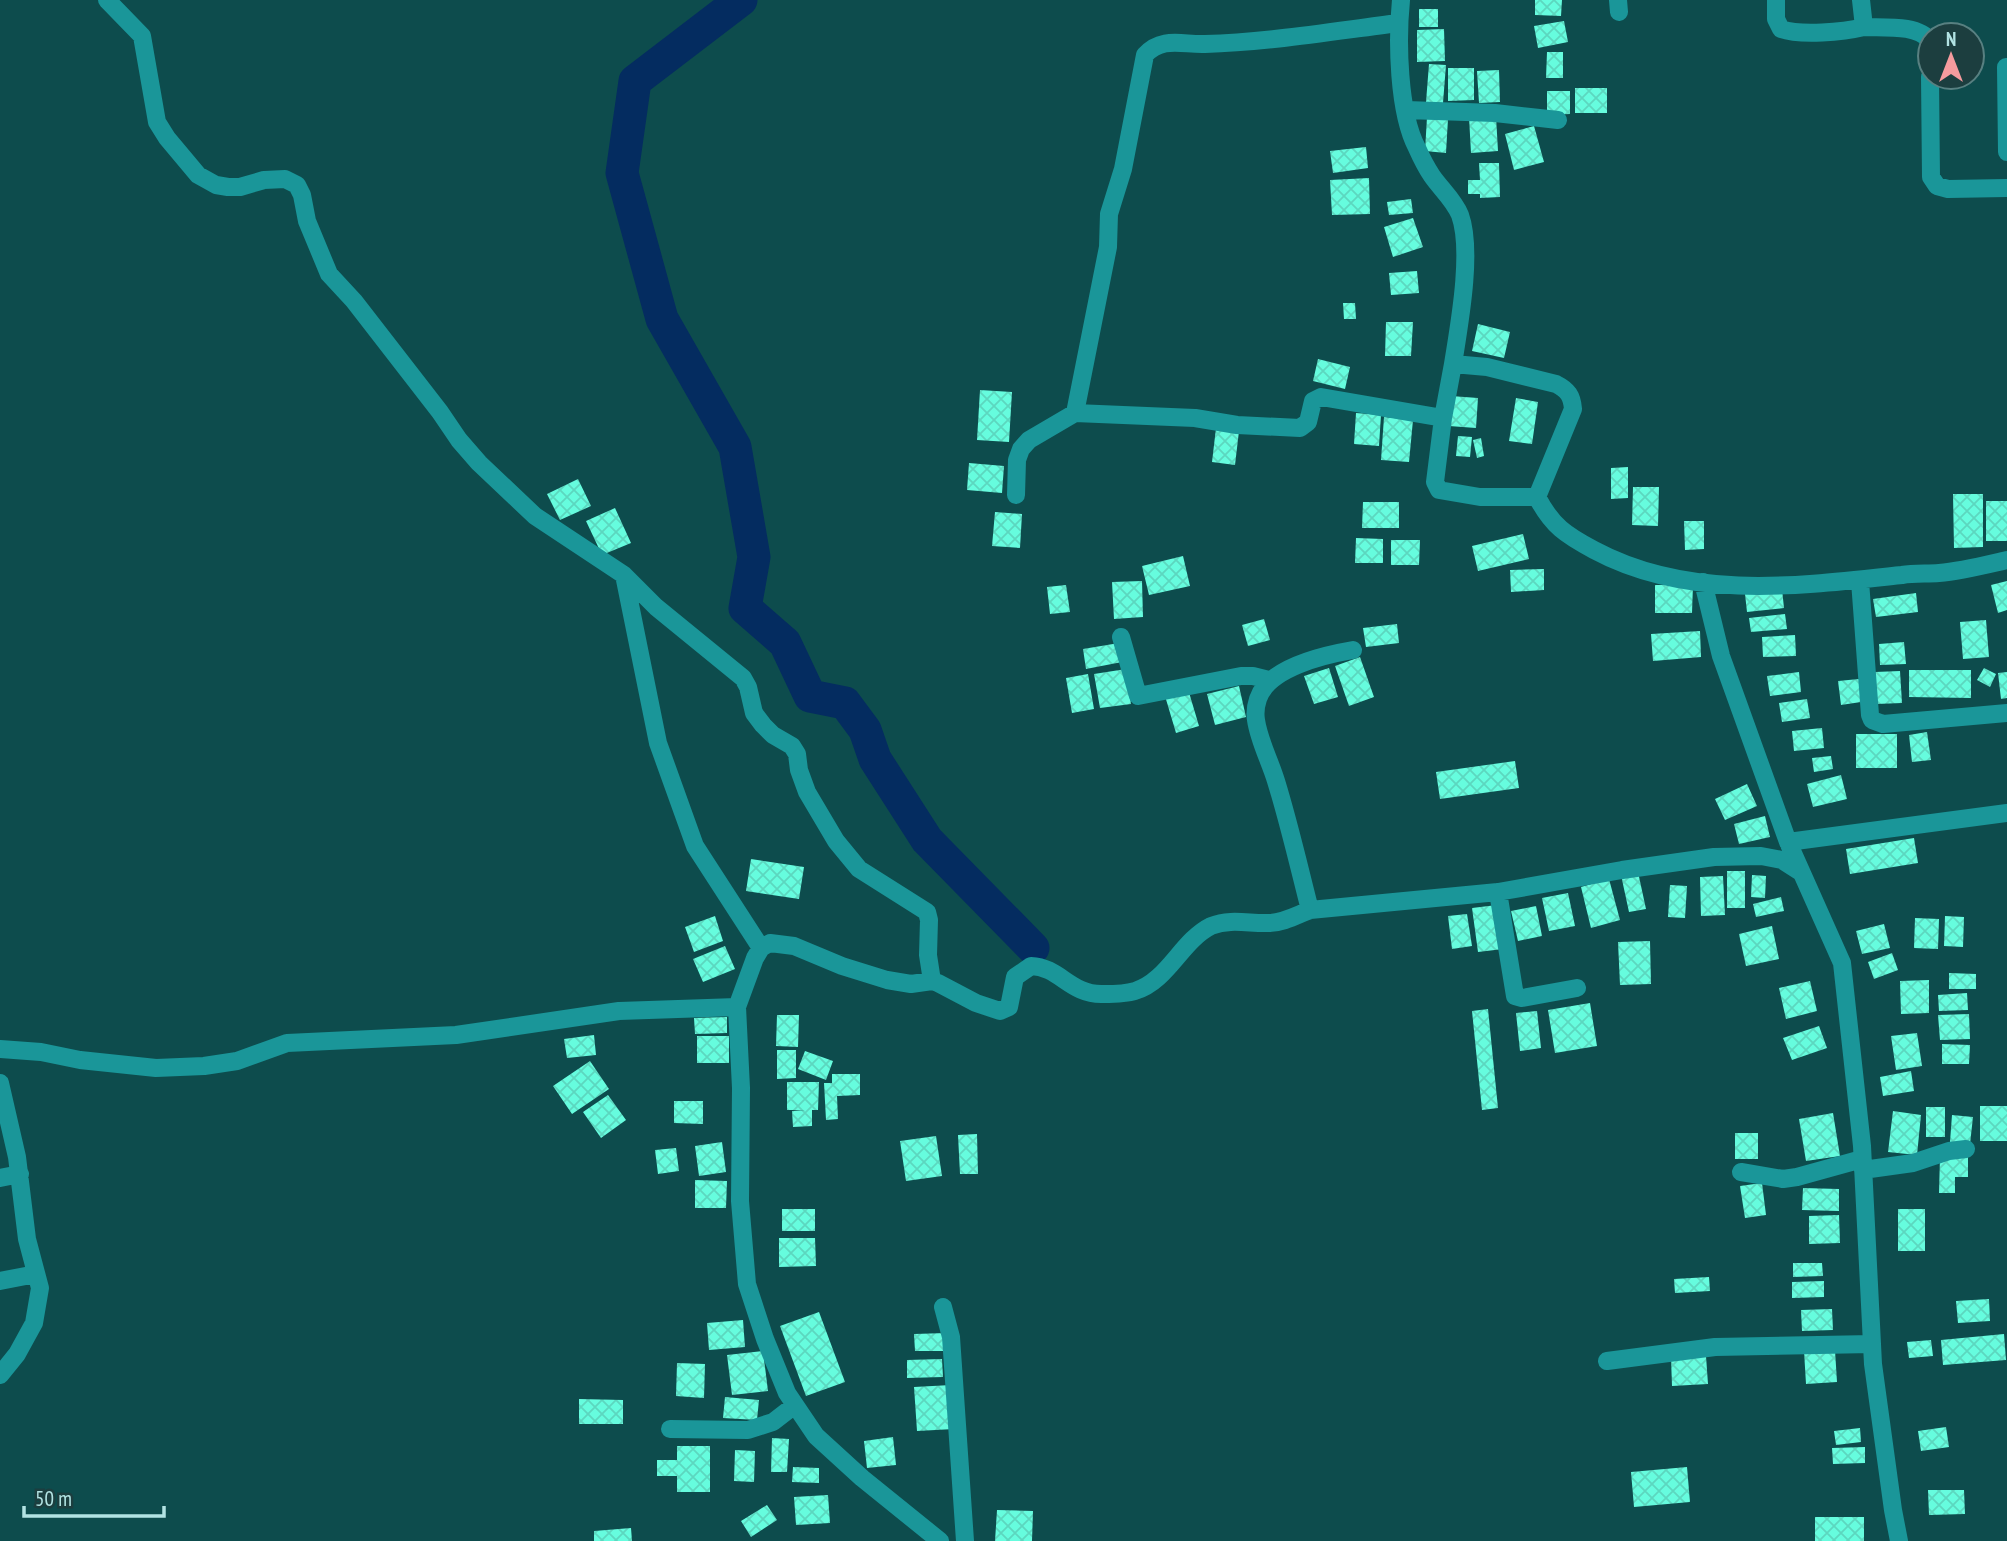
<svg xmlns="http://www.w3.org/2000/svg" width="2007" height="1541" font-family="'PT Sans Narrow',sans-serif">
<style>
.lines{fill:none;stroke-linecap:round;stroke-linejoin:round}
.river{stroke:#042c60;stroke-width:33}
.building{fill:url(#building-cross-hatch)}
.street{stroke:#1a9699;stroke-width:18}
</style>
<defs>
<pattern id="building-cross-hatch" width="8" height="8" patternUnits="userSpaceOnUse" patternTransform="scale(1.75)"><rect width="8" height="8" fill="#66fcde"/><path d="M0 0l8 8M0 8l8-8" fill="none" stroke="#5cd7bf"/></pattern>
</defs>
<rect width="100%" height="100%" fill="#0d4c4d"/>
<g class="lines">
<!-- river -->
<path class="river" d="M741,0L635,81L622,173L662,319L735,447L754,557L745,608L785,643L810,696L845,703L865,730L875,759L927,840L1033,948"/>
</g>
<!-- building -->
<path class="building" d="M1535,0H1562L1561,16L1535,15Z
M1419,9H1438V27H1419Z
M1564,21L1568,42L1538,48L1534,26Z
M1444,29L1445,61L1417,62V30Z
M1547,52H1563V78H1546Z
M1429,64L1446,65L1443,103L1426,102Z
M1448,68H1474V100L1448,101Z
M1499,70L1500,102L1479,103L1477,71Z
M1575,88H1607V113H1575Z
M1547,91H1570V114L1547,115Z
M1496,116L1498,151L1471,153L1469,117Z
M1427,117L1448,119L1446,153L1425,151Z
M1534,126L1544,162L1514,170L1505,134Z
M1366,147L1368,168L1333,173L1330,151Z
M1479,163H1499L1500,197L1480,198V194H1468V180H1480Z
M1369,178L1370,214L1332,215L1330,180Z
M1411,199L1413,213L1389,215L1387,202Z
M1413,218L1423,247L1393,257L1384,227Z
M1417,271L1419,293L1391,295L1389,273Z
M1343,303H1355L1356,319H1344Z
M1386,322H1413L1411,356H1385Z
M1478,324L1510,332L1504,358L1472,351Z
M1318,359L1350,367L1345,389L1313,381Z
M980,390L1012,392L1009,442L977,440Z
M1451,396L1478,398L1476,428L1449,426Z
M1516,398L1538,402L1532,444L1509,441Z
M1356,413L1381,415L1379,446L1354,444Z
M1384,417L1413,420L1409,462L1381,460Z
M1216,428L1239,431L1235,465L1212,462Z
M1458,436L1472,437L1470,457L1456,456Z
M1481,438L1484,456L1477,458L1473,440Z
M969,463L1004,466L1002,493L967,490Z
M1628,467V498L1611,499V468Z
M578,479L591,506L560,520L547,494Z
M1633,487H1659L1658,526L1632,525Z
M1953,494H1983V547L1954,548Z
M1986,501H2007V541H1986Z
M1363,502H1399V528H1362Z
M615,508L631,543L602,555L586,521Z
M995,512L1022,514L1020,548L992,546Z
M1684,521H1704V549L1685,550Z
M1523,534L1529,559L1478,571L1472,546Z
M1356,538L1383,539V563H1355Z
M1391,540H1420L1419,565H1391Z
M1183,556L1190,586L1149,595L1142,566Z
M1544,569V590L1511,592L1510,570Z
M1142,581L1143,617L1114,619L1112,582Z
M2007,581V610L1998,613L1991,585Z
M1066,585L1070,612L1050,614L1047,587Z
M1655,585H1693L1692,613H1655Z
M1782,589L1784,608L1747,612L1745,594Z
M1916,593L1918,612L1876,617L1873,599Z
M1785,614L1787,629L1751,632L1749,618Z
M1264,619L1270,640L1248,646L1242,625Z
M1986,620L1989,657L1963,659L1960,622Z
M1397,624L1399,643L1366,647L1363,628Z
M1700,631L1701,657L1653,661L1651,634Z
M1795,635L1796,656L1763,657L1762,637Z
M1904,642L1906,664L1880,665L1879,644Z
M1119,643L1122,662L1086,669L1083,649Z
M1360,657L1374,697L1349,706L1335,666Z
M1329,668L1338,697L1314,704L1304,676Z
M1984,668L1996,674L1990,687L1977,680Z
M1126,669L1131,704L1100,708L1094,674Z
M1909,670H1971V698L1909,697Z
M1900,671L1902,703L1876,704L1875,672Z
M1799,672L1801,692L1770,696L1767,676Z
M2007,672V698L2001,699L1998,673Z
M1088,674L1094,709L1072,713L1066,678Z
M1859,679L1861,702L1841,705L1838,681Z
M1239,686L1246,717L1215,725L1207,694Z
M1188,689L1199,726L1176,733L1165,696Z
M1807,699L1810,718L1782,722L1779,703Z
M1822,728L1824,748L1794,751L1792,731Z
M1927,732L1931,760L1912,762L1909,735Z
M1856,734H1897V768H1856Z
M1831,756L1833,769L1814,772L1812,758Z
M1515,761L1519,788L1440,799L1436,772Z
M1841,775L1847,799L1813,807L1807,784Z
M1747,784L1757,806L1725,820L1715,799Z
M1765,816L1770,837L1739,844L1734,824Z
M1914,838L1918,863L1850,874L1846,849Z
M751,859L804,867L799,899L746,891Z
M1727,871H1745V908H1727Z
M1638,872L1646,909L1629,912L1621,875Z
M1752,875L1766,876L1765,898L1751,897Z
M1723,876L1725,915L1701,916L1700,877Z
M1609,879L1620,920L1591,928L1581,887Z
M1670,885L1687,886L1685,918L1668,917Z
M1568,893L1575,926L1549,931L1542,898Z
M1781,897L1784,911L1756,917L1753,904Z
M1497,905L1503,949L1478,952L1472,908Z
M1536,906L1542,936L1518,941L1511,911Z
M1467,914L1472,946L1452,949L1448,916Z
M715,916L723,941L694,952L685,927Z
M1945,916L1964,917L1963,947L1944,946Z
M1915,918L1939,919L1938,949L1914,948Z
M1884,924L1890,948L1862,954L1856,931Z
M1772,926L1779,959L1746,966L1739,934Z
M1650,941L1651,984L1620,985L1618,942Z
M725,946L735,969L703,982L693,959Z
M1892,953L1898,970L1874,979L1868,962Z
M1949,973L1976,974V989H1949Z
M1929,980V1013L1901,1014L1900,981Z
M1810,981L1817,1011L1786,1019L1779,988Z
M1967,993L1968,1010L1939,1011L1938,995Z
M1590,1003L1597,1046L1555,1053L1548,1010Z
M1488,1009L1498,1108L1482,1110L1472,1011Z
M1537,1011L1541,1048L1520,1051L1516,1013Z
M1969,1014L1970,1039L1940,1040L1938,1015Z
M777,1015H799L798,1047L776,1046Z
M727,1017V1033L695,1034L694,1018Z
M1819,1026L1827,1048L1792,1060L1783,1038Z
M1917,1033L1922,1066L1896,1070L1891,1036Z
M594,1035L596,1055L567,1058L564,1039Z
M697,1036H729V1063H697Z
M1942,1044L1970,1045L1969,1064H1942Z
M777,1050H796V1078L777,1079Z
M805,1051L833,1061L826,1080L798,1069Z
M590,1061L609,1089L572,1114L553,1086Z
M1911,1071L1914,1091L1883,1096L1880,1077Z
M832,1074H860V1095L837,1096L838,1119L826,1120L824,1083H832Z
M787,1082H819L818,1110H812V1126L793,1127L792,1111L805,1110H787Z
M608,1095L626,1120L601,1138L583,1112Z
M674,1101H703V1124L674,1123Z
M1980,1106H2007V1141H1980Z
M1926,1107H1945V1137H1926Z
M1893,1111L1921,1115L1917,1155L1888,1152Z
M1833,1113L1840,1156L1806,1161L1799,1119Z
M1952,1115L1973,1117L1970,1144L1950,1142Z
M1735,1133H1758V1159H1735Z
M977,1134L978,1174H960L958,1135Z
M936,1136L942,1176L906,1181L900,1141Z
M722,1142L726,1172L699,1176L695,1146Z
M676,1148L679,1171L658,1174L655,1150Z
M1940,1157H1968V1177H1955V1193H1939Z
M695,1180L727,1181L726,1208H695Z
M1762,1183L1766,1215L1745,1218L1740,1186Z
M1803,1188L1839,1189V1211L1802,1210Z
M782,1209H815V1231H782Z
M1898,1209H1925V1251H1898Z
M1839,1215L1840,1243L1809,1244V1216Z
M779,1238H815L816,1266L779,1267Z
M1793,1263H1822L1823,1276L1793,1277Z
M1709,1277L1710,1291L1675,1293L1674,1279Z
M1824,1281V1297L1792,1298V1282Z
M1989,1299L1990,1321L1958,1323L1956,1301Z
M1832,1309L1833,1330L1802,1331L1801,1310Z
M819,1312L845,1382L806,1396L780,1326Z
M743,1320L745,1347L709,1350L707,1323Z
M946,1333V1351H915L914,1334Z
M2004,1334L2006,1360L1943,1365L1941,1340Z
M1931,1340L1933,1356L1909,1358L1907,1342Z
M1835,1350L1837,1382L1806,1384L1804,1351Z
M763,1351L768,1391L732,1395L727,1355Z
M1706,1356L1708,1384L1672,1386L1671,1358Z
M942,1359L943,1377L907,1378V1360Z
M677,1363L705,1364L704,1398L676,1396Z
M951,1385L954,1429L917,1431L914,1387Z
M725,1397L759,1400L757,1420L723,1418Z
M579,1399L623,1400V1424H579Z
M1946,1427L1949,1447L1921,1451L1918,1431Z
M1860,1428L1861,1442L1836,1445L1834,1431Z
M893,1437L896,1465L867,1468L864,1441Z
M772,1438L789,1439L787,1472H771Z
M677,1446H710V1492H677V1476H657V1460H677Z
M1865,1447V1463L1833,1464L1832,1448Z
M735,1450L755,1451L754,1482L734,1481Z
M793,1467L819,1468V1483L792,1482Z
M1687,1467L1690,1502L1634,1507L1631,1472Z
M1928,1490H1964L1965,1514L1929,1515Z
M828,1495L830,1523L796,1525L794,1497Z
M767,1505L777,1520L751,1537L741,1521Z
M997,1510L1033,1511L1032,1541H995Z
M1815,1517H1864V1541H1815Z
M631,1528L632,1541H594V1531Z"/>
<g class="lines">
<!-- street -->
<path class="street" d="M107,0L142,36L157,122L167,138L198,175L216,185L228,187H240L264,180L285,179L297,185L302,195L307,221L329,274L354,301L440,412L459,440L479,463L535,516L624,575L656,607L743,678L748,687L754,713L763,725L773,735L792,746L797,754L799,770L807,792L836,841L859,869L927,912L929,920L928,955L932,981
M1401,0C1397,40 1398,112 1417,148C1421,157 1426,167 1432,176C1441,189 1454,200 1460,215C1473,251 1459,326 1453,364L1487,367L1556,384C1568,390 1572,396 1573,409L1537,497C1552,526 1566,535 1594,550C1689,601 1800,586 1902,575C1914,573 1927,574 1939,573C1962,571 1985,565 2007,560
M1618,0L1619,12
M1776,0V19L1781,29C1801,36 1843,32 1864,27
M1861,0L1864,27C1883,28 1918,24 1930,41
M2006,67L2007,152
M1930,77L1931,177L1937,186L1948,189L2007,188
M1406,110L1495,113L1558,120
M1453,364L1443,418L1435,482L1439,490L1480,497H1537
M1075,413L1108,247L1109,214L1123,169L1145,55C1162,36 1183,45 1205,44C1270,42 1335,31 1399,23
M1016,495L1017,460L1021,449L1029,440L1075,413L1195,418L1237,425L1300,428L1308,422L1313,401L1321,397L1443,418
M624,575L658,743L695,846L761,948
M1860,581L1870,715L1872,720L1883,724L2007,713
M1703,582L1721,656L1788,842L1842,963L1862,1146L1873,1364L1893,1510L1899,1541
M1121,637L1138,696L1241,676H1253L1269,680
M1788,842L2007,813
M1498,892L1515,996L1522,998L1577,988
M1310,910L1498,892L1622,870L1714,857L1761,856L1782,860L1802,873
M0,1049L41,1052L80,1060L156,1068L204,1066L237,1061L287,1043L456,1035L619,1011L737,1007
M0,1083L17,1157L27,1239L40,1288L34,1323L17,1354L0,1375
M1863,1170L1913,1163L1949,1151L1966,1149
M1741,1172L1783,1179L1797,1177L1862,1159
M0,1178L20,1174
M0,1281L36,1274
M943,1307L951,1337L965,1541
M1607,1361L1715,1347L1872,1344
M670,1429L748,1430L773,1422L795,1405
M940,1541L862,1478L816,1436L787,1393L765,1339L747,1284L740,1201L741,1088L737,1007L755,958L761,948L770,943L794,946L842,966L887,980L911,984L932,981L938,983L976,1003L1000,1011L1009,1007L1015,977L1031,966C1060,967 1070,995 1103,994C1113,994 1126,994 1135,991C1168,981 1181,941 1211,926C1231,918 1250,924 1269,923C1283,923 1297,915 1310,910C1299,867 1289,823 1276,781C1270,761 1259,741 1256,720C1255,714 1256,705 1258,699C1268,668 1324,655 1353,650"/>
</g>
<!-- north arrow -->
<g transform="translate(1951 56)"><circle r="33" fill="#1c3e3f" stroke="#588081" stroke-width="2"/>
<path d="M0-5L12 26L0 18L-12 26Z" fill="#f59b9e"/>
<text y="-10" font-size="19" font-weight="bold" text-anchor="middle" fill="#b2e3e3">N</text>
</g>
<!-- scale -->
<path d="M24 1506v10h140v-10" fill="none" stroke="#b2e3e3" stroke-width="3.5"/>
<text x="35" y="1506" font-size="21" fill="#b2e3e3" stroke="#1c3e3f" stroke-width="5" paint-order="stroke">50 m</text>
</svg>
